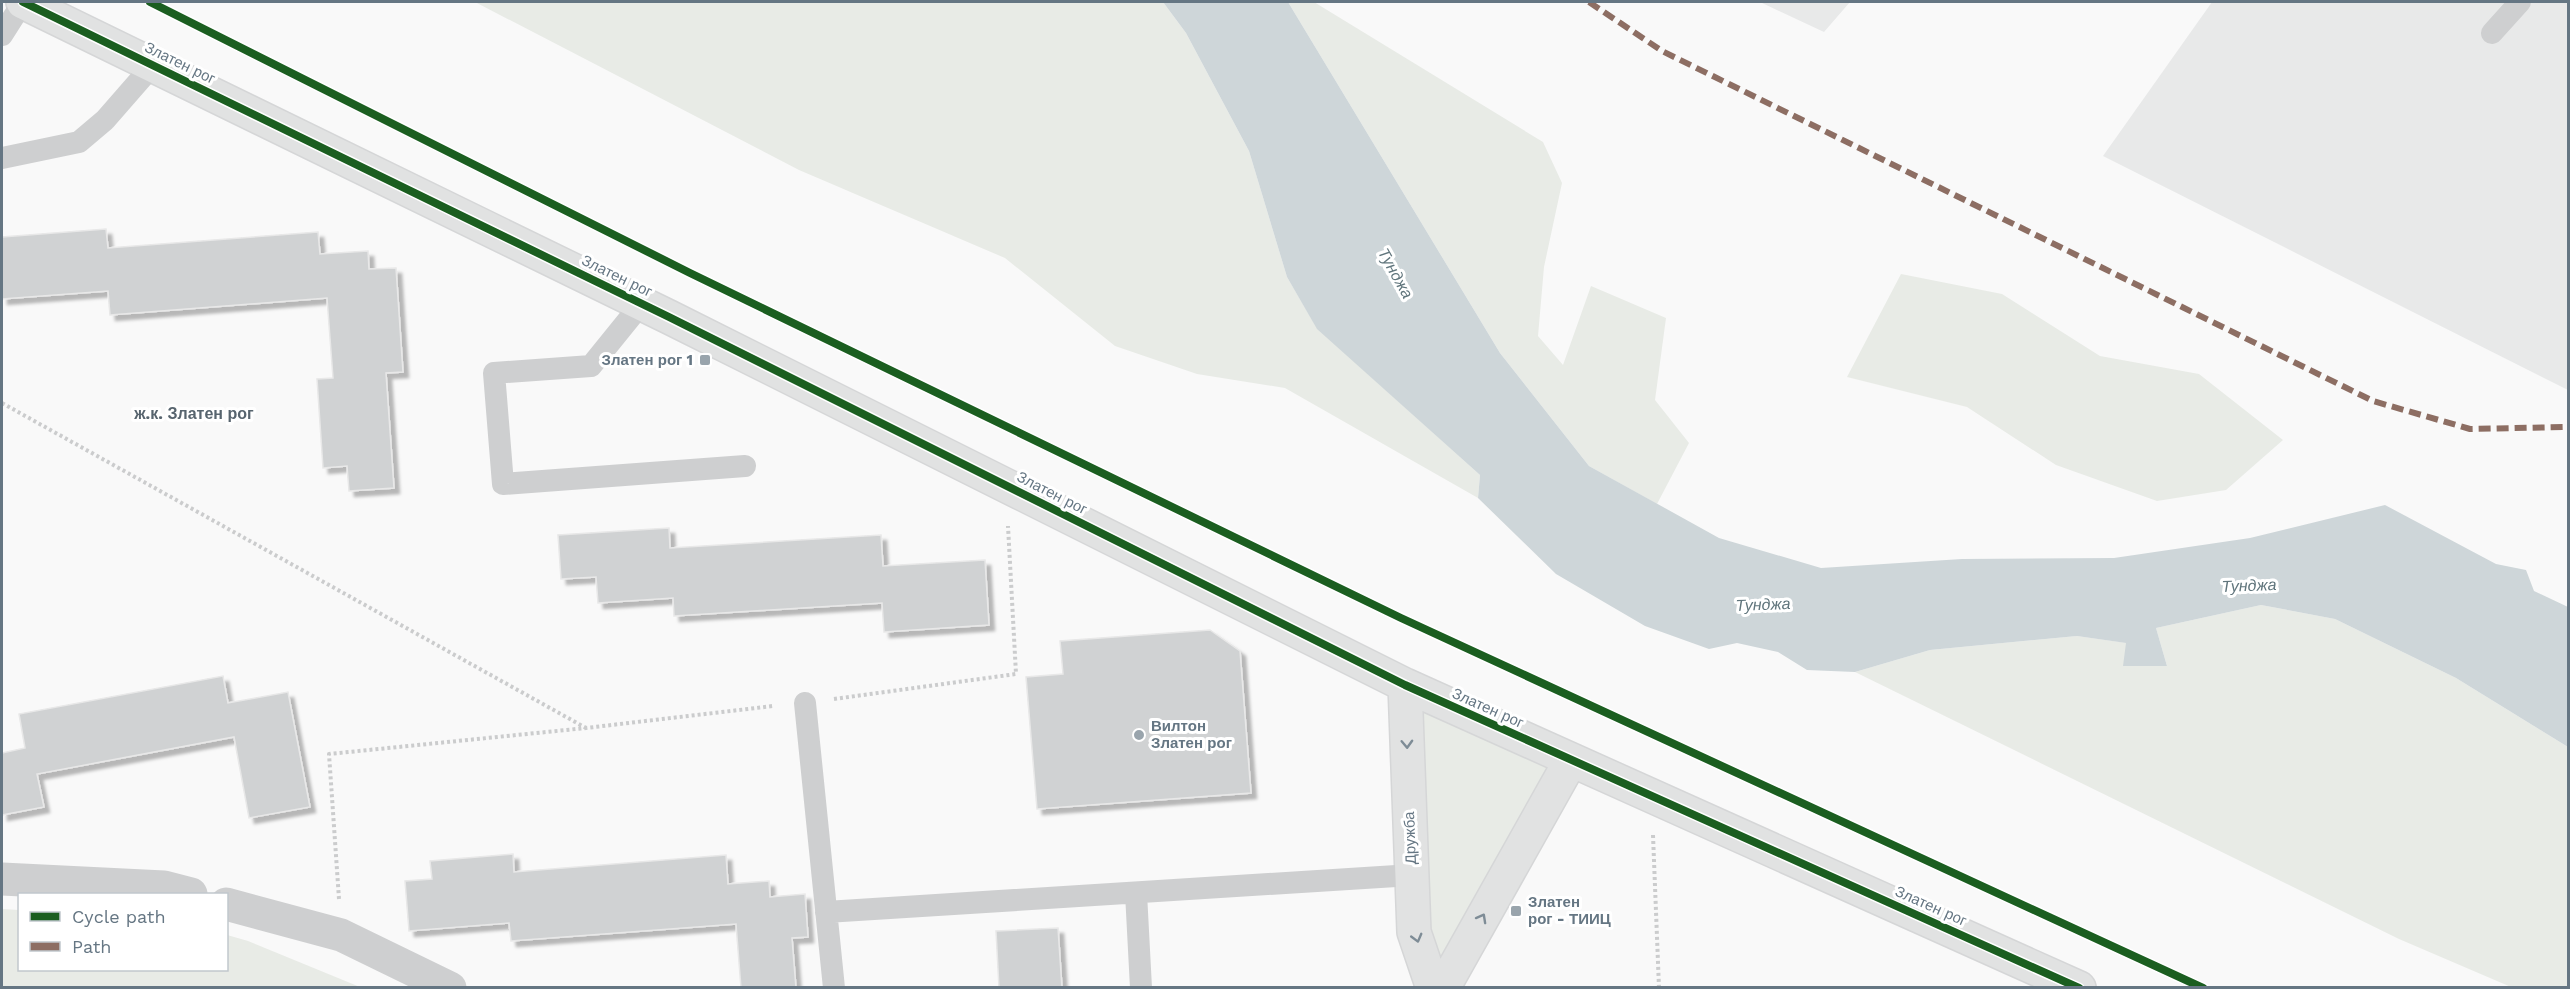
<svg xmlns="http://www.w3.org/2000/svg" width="2570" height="989" font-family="'Work Sans',sans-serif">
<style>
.built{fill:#e8e9e9}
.green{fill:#e8ebe6}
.water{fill:#ced6d9}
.building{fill:#d0d2d3;stroke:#e8e8e8;stroke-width:1.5;filter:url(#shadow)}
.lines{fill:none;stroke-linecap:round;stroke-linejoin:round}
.secondary-casing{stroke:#d5d6d7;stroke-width:36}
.path{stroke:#cbcccd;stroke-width:4;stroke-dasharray:3 3;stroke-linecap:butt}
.lane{stroke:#cecfd0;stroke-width:22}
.street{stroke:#cecfd0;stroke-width:33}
.secondary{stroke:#e1e2e2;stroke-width:33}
.quiet{stroke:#8d6e63;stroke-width:6;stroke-dasharray:12 6;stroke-linecap:butt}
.cycleway-casing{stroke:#fff;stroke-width:11}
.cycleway{stroke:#1b5e20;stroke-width:8}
.oneway{stroke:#7e8c96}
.poi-dot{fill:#99a4ac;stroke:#fff;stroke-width:2}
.labels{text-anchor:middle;stroke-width:6;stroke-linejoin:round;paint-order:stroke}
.street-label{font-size:15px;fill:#657683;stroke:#fff}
.poi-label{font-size:15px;font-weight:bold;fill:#657683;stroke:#fff;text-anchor:start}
.water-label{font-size:16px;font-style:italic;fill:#60757c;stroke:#fff}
.neighbourhood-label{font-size:16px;font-weight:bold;fill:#57646e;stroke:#fff}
</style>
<defs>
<filter id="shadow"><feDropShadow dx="5.5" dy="5.5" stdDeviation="1.5" flood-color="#0004"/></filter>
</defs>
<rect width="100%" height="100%" fill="#f9f9f9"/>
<!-- built -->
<path class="built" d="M1760,2H1850L1824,32Z
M2212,2H2568V390L2103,156Z"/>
<!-- green -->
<path class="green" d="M475,2H1163L1186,33L1249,151L1287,277L1317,328L1480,475L1478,498L1285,388L1197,374L1115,346L1005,258L799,170Z
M1288,2H1314L1543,142L1562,183L1544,267L1538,336L1563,365L1591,286L1666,318L1655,400L1689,443L1657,504L1589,466L1500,353Z
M1901,274L2002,294L2100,356L2199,374L2283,440L2226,490L2157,501L2056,465L1967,407L1847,377Z
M2261,605L2335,619L2456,678L2568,747V987H2511L2399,939L1855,672L1930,650L2077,636L2127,643L2124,666H2167L2156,628Z
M1405,685L1571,760L1433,987Z
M2,909L19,910L20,970H226L227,935L248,941L360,987H2Z"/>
<!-- water -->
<path class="water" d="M1163,2H1288L1500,353L1589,466L1719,538L1821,568L1962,559L2114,558L2250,538L2385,505L2496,564L2526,570L2534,591L2568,607V747L2456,678L2335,619L2261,605L2156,628L2167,666H2123L2126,643L2077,636L1930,650L1855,672L1807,670L1778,652L1737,643L1709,649L1645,626L1556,574L1478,498L1480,475L1317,329L1287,277L1249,151L1186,33Z"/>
<!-- building -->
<path class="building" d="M106,229L108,248L318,232L320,254L368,251L369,269L396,268L403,372L386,373L394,488L349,491L347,466L323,468L317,379L333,378L327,298L110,315L108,291L2,299V237Z
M669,528L670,548L881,535L883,566L985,560L989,625L884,632L882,603L674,616L673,598L598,603L596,577L561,579L558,535Z
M1210,630L1240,651L1251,793L1037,809L1026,677L1063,674L1060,641Z
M223,676L228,703L288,692L310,807L249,818L234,737L37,774L44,807L2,815V753L25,748L19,714Z
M513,854L514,872L726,855L728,884L769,881L770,897L805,894L808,937L792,938L796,988H741L736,924L511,941L509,923L409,931L405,881L432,879L430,861Z
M1058,928L1062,988H999L996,931Z"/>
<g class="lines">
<defs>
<path id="secondary" d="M23,2L669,317L1405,685L2079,988
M1405,685L1414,932L1433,988
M1443,988L1571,760"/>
</defs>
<!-- secondary casing -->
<use href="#secondary" class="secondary-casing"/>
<!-- path -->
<path class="path" d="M2,403L586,728
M834,699L1016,674L1008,526
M1653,835L1659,988
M339,899L329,754L586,728L773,706"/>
<!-- lane -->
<path class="lane" d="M2492,33L2520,2
M2,35L23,2
M2,158L79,142L105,120L153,65
M642,303L591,366L494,373L503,484L745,466
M805,703L834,988
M1136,893L1141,988
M826,912L1412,875"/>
<!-- street -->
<path class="street" d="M2,879L164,887L191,894
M226,904L341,935L450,988"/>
<!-- secondary -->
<use href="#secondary" class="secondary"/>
<!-- quiet -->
<path class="quiet" d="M1589,2L1662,51L2373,401L2470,429L2568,427"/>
<defs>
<path id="cycleway" d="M23,2L669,317L1405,685L2079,988
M150,2L690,273L1401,618L2203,988"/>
</defs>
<!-- cycleway casing -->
<use href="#cycleway" class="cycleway-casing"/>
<!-- cycleway -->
<use href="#cycleway" class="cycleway"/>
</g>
<!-- one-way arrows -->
<defs><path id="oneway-chevron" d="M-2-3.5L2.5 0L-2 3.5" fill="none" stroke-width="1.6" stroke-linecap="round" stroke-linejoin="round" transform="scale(1.5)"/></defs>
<g class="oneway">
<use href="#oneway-chevron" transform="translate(1407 744) rotate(88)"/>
<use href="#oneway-chevron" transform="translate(1482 918) rotate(-61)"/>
<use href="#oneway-chevron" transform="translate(1417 938) rotate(75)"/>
</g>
<!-- markers -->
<g class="poi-dot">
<rect x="699" y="354" width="12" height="12" rx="3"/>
<circle cx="1139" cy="735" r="6"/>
<rect x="1510" y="905" width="12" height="12" rx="3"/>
</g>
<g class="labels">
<!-- street labels -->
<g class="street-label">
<text transform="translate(180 63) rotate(26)" y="5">Златен рог</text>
<text transform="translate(617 276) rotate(26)" y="5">Златен рог</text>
<text transform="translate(1052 493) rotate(27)" y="5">Златен рог</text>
<text transform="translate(1488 708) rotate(24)" y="5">Златен рог</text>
<text transform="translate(1410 838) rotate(-92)" y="5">Дружба</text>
<text transform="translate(1931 906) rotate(24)" y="5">Златен рог</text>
</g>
<!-- poi labels -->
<g class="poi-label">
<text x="693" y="365" text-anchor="end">Златен рог 1</text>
<text x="1151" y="731">Вилтон<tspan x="1151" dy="17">Златен рог</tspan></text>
<text x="1528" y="907">Златен<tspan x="1528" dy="17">рог - ТИИЦ</tspan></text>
</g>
<!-- water labels -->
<g class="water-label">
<text transform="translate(1396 273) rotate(61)" y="6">Тунджа</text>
<text transform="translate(2249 585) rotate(-2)" y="6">Тунджа</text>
<text transform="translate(1763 604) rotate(-2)" y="6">Тунджа</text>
</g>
<!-- neighbourhood labels -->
<g class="neighbourhood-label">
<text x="194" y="419">ж.к. Златен рог</text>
</g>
</g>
<!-- border -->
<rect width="2570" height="989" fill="none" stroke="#657683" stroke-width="6"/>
<!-- legend -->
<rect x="18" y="893" width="210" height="78" fill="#ffffff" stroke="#c1c8cd" stroke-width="1.5"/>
<rect x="30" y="912" width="30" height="9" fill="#1b5e20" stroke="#c1c8cd" stroke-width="1.5"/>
<text x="72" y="923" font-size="18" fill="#657683">Cycle path</text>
<rect x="30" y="942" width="30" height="9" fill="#8d6e63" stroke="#c1c8cd" stroke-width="1.5"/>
<text x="72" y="953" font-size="18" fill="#657683">Path</text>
</svg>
